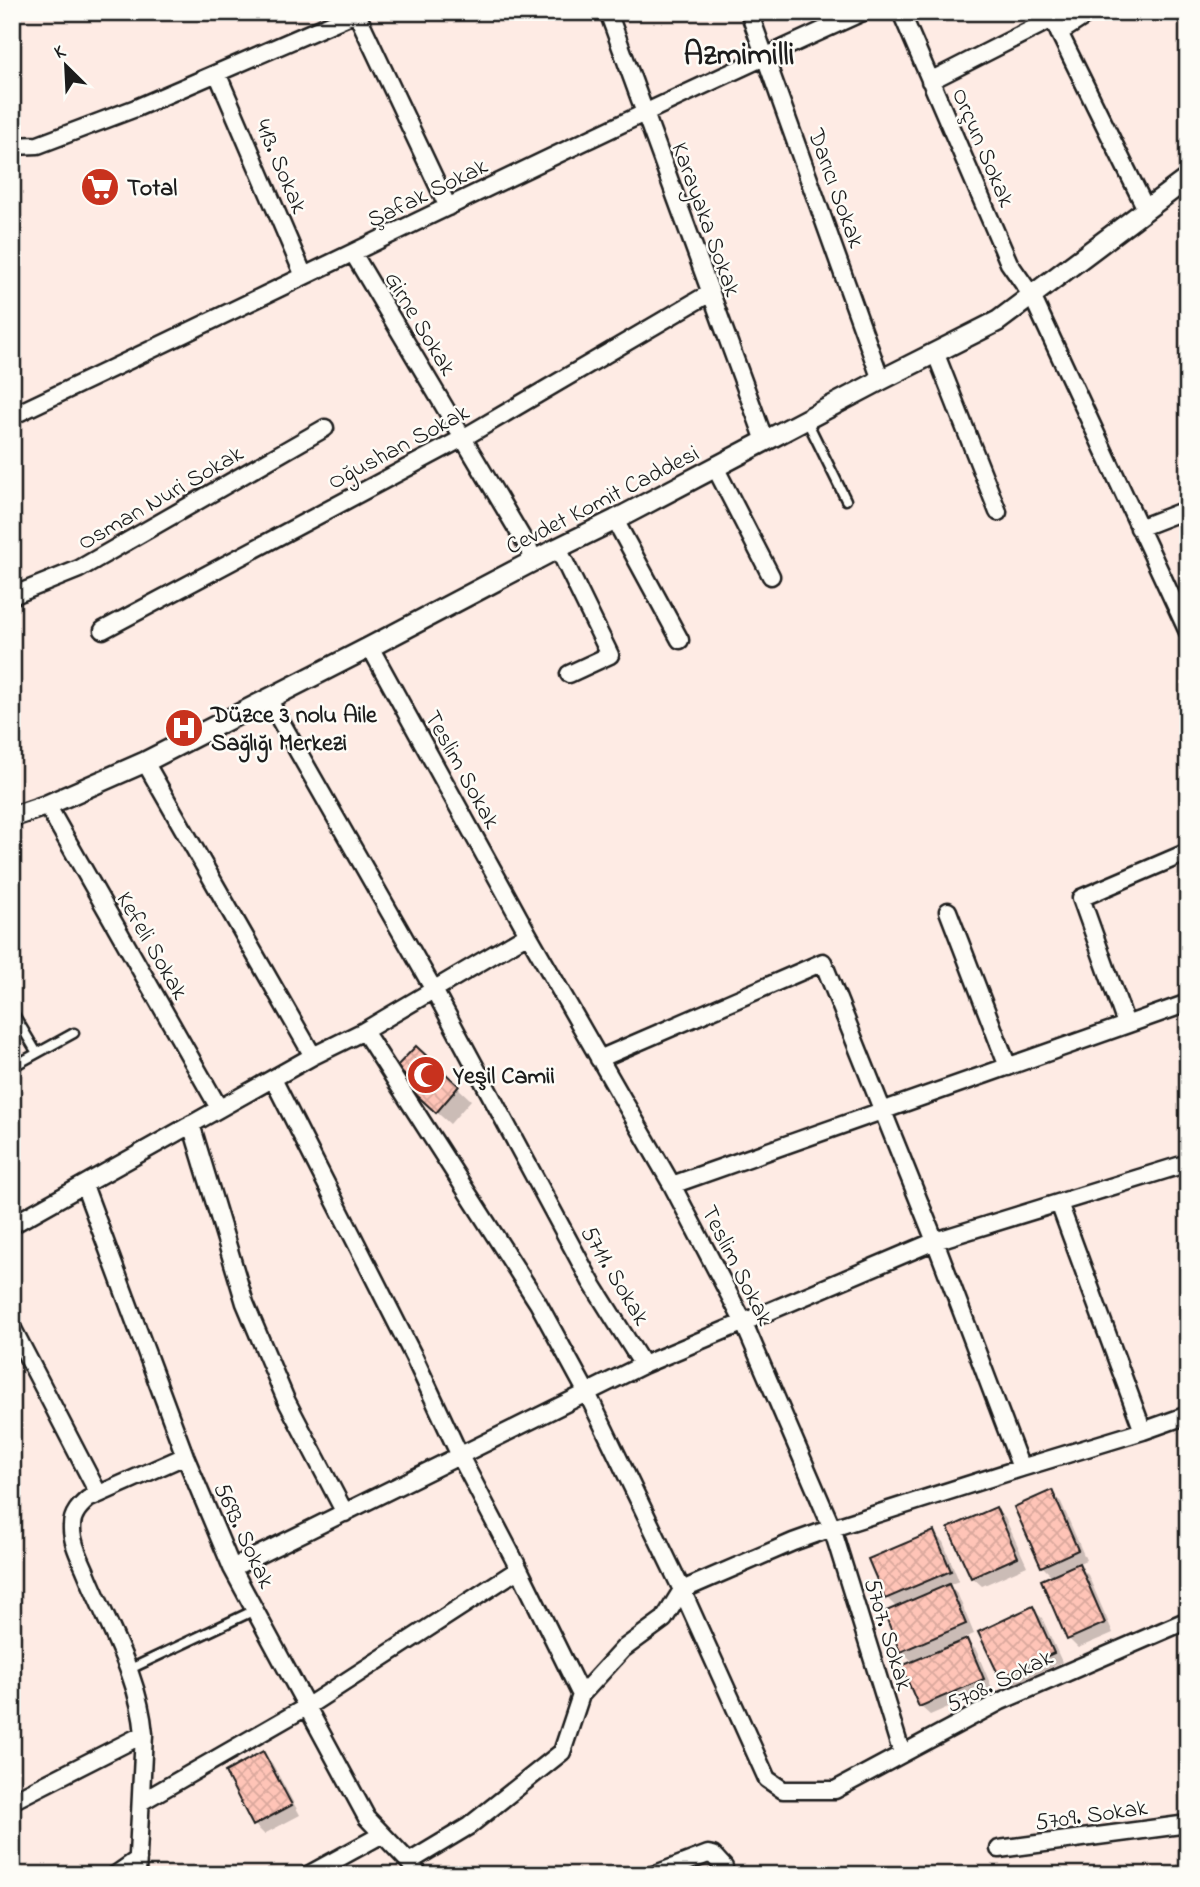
<svg xmlns="http://www.w3.org/2000/svg" width="1200" height="1887" font-family="'Indie Flower',sans-serif">
<style>
.shadow{fill:#0003}
.building{fill:url(#building-cross-hatch);stroke:#1c1c1c;stroke-width:2}
.lines{fill:none;stroke-linecap:round;stroke-linejoin:round}
.service-casing{stroke:#1c1c1c;stroke-width:13}
.minor-casing{stroke:#1c1c1c;stroke-width:21}
.tertiary-casing{stroke:#1c1c1c;stroke-width:24}
.service{stroke:#fdfcf7;stroke-width:8}
.minor{stroke:#fdfcf7;stroke-width:16}
.tertiary{stroke:#fdfcf7;stroke-width:19}
.labels{text-anchor:middle;stroke-width:5;stroke-linejoin:round;paint-order:stroke}
.street-label{font-size:24px;fill:#1c1c1c;stroke:#fdfcf7}
.poi-label{font-size:24px;font-weight:bold;fill:#1c1c1c;stroke:#fdfcf7;text-anchor:start}
.district-label{font-size:32px;font-weight:bold;fill:#1c1c1c;stroke:#fdfcf7}
</style>
<defs>
<pattern id="building-cross-hatch" width="8" height="8" patternUnits="userSpaceOnUse" patternTransform="scale(1.75)"><rect width="8" height="8" fill="#ffc4b7"/><path d="M0 0l8 8M0 8l8-8" fill="none" stroke="#daa89d"/></pattern>
</defs>
<rect width="100%" height="100%" fill="#feebe4"/>
<filter id="ink" filterUnits="userSpaceOnUse"><feTurbulence type="fractalNoise" baseFrequency=".0143" numOctaves="2"/><feDisplacementMap in="SourceGraphic" scale="14" xChannelSelector="R" yChannelSelector="G"/><feConvolveMatrix kernelMatrix="1 2 1 2 8 2 1 2 1" color-interpolation-filters="sRGB"/></filter>
<g filter="url(#ink)">
<!-- shadow -->
<path class="shadow" d="M416,1049L471,1100L450,1124L424,1101L416,1084Z
M1051,1492L1061,1502L1086,1560L1077,1564L1088,1575L1113,1633L1078,1648L1069,1639L1053,1577L1042,1566Z
M996,1509L1005,1518L1027,1566L982,1586L972,1577Z
M934,1533L943,1542L959,1581L948,1585L958,1595L974,1634L964,1638L976,1650L992,1688L930,1715L920,1706L914,1663L902,1651L897,1608L887,1598Z
M1032,1609L1042,1618L1062,1662L1011,1686L1001,1677Z
M263,1754L272,1763L300,1815L264,1834L255,1825Z"/>
<!-- building -->
<path class="building" d="M416,1046L459,1086L436,1113L409,1088L414,1084L396,1067Z
M1052,1490L1078,1550L1041,1567L1014,1507Z
M996,1507L1018,1557L971,1578L948,1528Z
M934,1531L951,1571L885,1599L868,1559Z
M1079,1563L1105,1623L1067,1640L1041,1580Z
M949,1584L966,1624L900,1652L884,1612Z
M1033,1606L1054,1653L1000,1678L978,1632Z
M967,1639L984,1679L919,1707L901,1666Z
M263,1751L292,1805L253,1826L225,1772Z"/>
<g class="lines">
<defs>
<path id="service" d="M807,421L846,500
M12,1011L37,1053
M12,1067L74,1033
M130,1669L255,1610"/>
<path id="minor" d="M356,12L448,207
M608,12L765,441
M749,12L881,380
M901,12L1009,263L1032,296L1188,632
M1049,12L1146,209
M1059,33L1091,12
M217,73L304,276
M930,81L1052,19
M12,146L38,145L136,108L358,12
M353,253L536,561
M935,352L998,512
M12,416C296,282 577,141 863,12
M715,467L771,576
M615,520L680,640
M1139,528L1188,509
M558,548L610,655L569,674
M12,596L79,569L325,428
M103,630L463,438L710,293
M370,647L528,934L672,1185L743,1321L832,1528L793,1542L682,1590L767,1779L783,1790H835L1001,1701L1188,1620
M268,699L434,990L591,1282L643,1365L935,1241L1188,1163
M145,762L313,1056
M47,805L219,1108
M948,911L1008,1067
M1126,1024L1081,898L1188,852
M364,1031L538,1303L587,1393L682,1590L664,1619L623,1649L581,1695L562,1752L469,1826L409,1862
M599,1059L823,962L935,1241L1021,1468L1143,1431L1188,1415
M273,1079L414,1357L460,1456L519,1569L581,1695
M191,1124L245,1303L286,1400L345,1513
M84,1185L185,1456L232,1568L367,1818L409,1862L419,1875
M672,1185L1188,1003
M1059,1203L1143,1431
M12,1225L313,1056L364,1031L528,934
M12,1327L98,1493
M232,1568L643,1365
M902,1754L832,1528L1021,1468
M12,1801L144,1734
M141,1802L308,1706L519,1569
M999,1849L1188,1824
M115,1875L138,1859
M137,1875L144,1734C139,1675 107,1625 86,1572C80,1558 71,1541 72,1526C72,1514 80,1506 88,1499L185,1456
M308,1875L381,1835
M653,1875L708,1854L713,1855L724,1867"/>
<path id="tertiary" d="M12,817L47,805L145,762L370,647L558,548L615,520L881,380L998,321L1188,178"/>
</defs>
<!-- service casing -->
<use href="#service" class="service-casing"/>
<!-- minor casing -->
<use href="#minor" class="minor-casing"/>
<!-- tertiary casing -->
<use href="#tertiary" class="tertiary-casing"/>
<!-- service -->
<use href="#service" class="service"/>
<!-- minor -->
<use href="#minor" class="minor"/>
<!-- tertiary -->
<use href="#tertiary" class="tertiary"/>
</g>
</g>
<!-- icons -->
<defs>
<symbol id="supermarket-disc" viewBox="-11 -11 22 22"><circle r="9.5" fill="#c8321e" stroke="#fdfcf7"/><path d="M-6-5.5h2.5l.6 2H6L4.5 2H-2.5L-4.4-4H-6ZM-1.5 3.2a1.3 1.3 0 1 0 .1 0ZM3 3.2a1.3 1.3 0 1 0 .1 0Z" fill="#fff"/></symbol>
<symbol id="hospital-disc" viewBox="-11 -11 22 22"><circle r="9.5" fill="#c8321e" stroke="#fdfcf7"/><path d="M-5-5h3v3.5h4V-5h3V5h-3V1.5h-4V5h-3Z" fill="#fff"/></symbol>
<symbol id="mosque-disc" viewBox="-11 -11 22 22"><circle r="9.5" fill="#c8321e" stroke="#fdfcf7"/><path d="M3.5-4.9A6 6 0 1 0 3.5 4.9A5 5 0 1 1 3.5-4.9Z" fill="#fff"/></symbol>
</defs>
<g fill-rule="evenodd">
<use href="#supermarket-disc" x="78" y="165" width="44" height="44"/>
<use href="#hospital-disc" x="162" y="706" width="44" height="44"/>
<use href="#mosque-disc" x="404" y="1053" width="44" height="44"/>
</g>
<g class="labels">
<!-- street labels -->
<g class="street-label">
<text transform="translate(984 147) rotate(67)" y="8">Orçun Sokak</text>
<text transform="translate(282 166) rotate(67)" y="8">413. Sokak</text>
<text transform="translate(837 188) rotate(70)" y="8">Darıcı Sokak</text>
<text transform="translate(427 192) rotate(-26)" y="8">Şafak Sokak</text>
<text transform="translate(707 219) rotate(70)" y="8">Karayaka Sokak</text>
<text transform="translate(421 323) rotate(59)" y="8">Girne Sokak</text>
<text transform="translate(398 446) rotate(-28)" y="8">Oğushan Sokak</text>
<text transform="translate(160 497) rotate(-30)" y="8">Osman Nuri Sokak</text>
<text transform="translate(602 499) rotate(-27)" y="8">Cevdet Komit Caddesi</text>
<text transform="translate(463 769) rotate(61)" y="8">Teslim Sokak</text>
<text transform="translate(153 945) rotate(60)" y="8">Kefeli Sokak</text>
<text transform="translate(738 1265) rotate(63)" y="8">Teslim Sokak</text>
<text transform="translate(616 1275) rotate(59)" y="8">5711. Sokak</text>
<text transform="translate(245 1535) rotate(65)" y="8">5693. Sokak</text>
<text transform="translate(889 1634) rotate(73)" y="8">5707. Sokak</text>
<text transform="translate(999 1680) rotate(-26)" y="8">5708. Sokak</text>
<text transform="translate(1091 1814) rotate(-8)" y="8">5709. Sokak</text>
</g>
<!-- poi labels -->
<g class="poi-label">
<text x="127" y="195">Total</text>
<text x="211" y="722">Düzce 3 nolu Aile<tspan x="211" dy="28">Sağlığı Merkezi</tspan></text>
<text x="453" y="1083">Yeşil Camii</text>
</g>
<!-- district labels -->
<g class="district-label">
<text x="739" y="64">Azmimilli</text>
</g>
</g>
<!-- margin -->
<rect width="1200" height="1887" fill="none" stroke="#fdfcf7" stroke-width="42"/>
<rect x="21" y="21" width="1158" height="1845" fill="none" stroke="#1c1c1c" stroke-width="2.5" filter="url(#ink)"/>
<!-- north arrow -->
<g transform="translate(66 66) rotate(336)" stroke="#fdfcf7" stroke-width="5" paint-order="stroke">
<path d="M0-5L12 26L0 18L-12 26Z" fill="#1c1c1c"/>
<text y="-10" font-size="19" font-weight="bold" text-anchor="middle" fill="#1c1c1c">K</text>
</g>
</svg>
